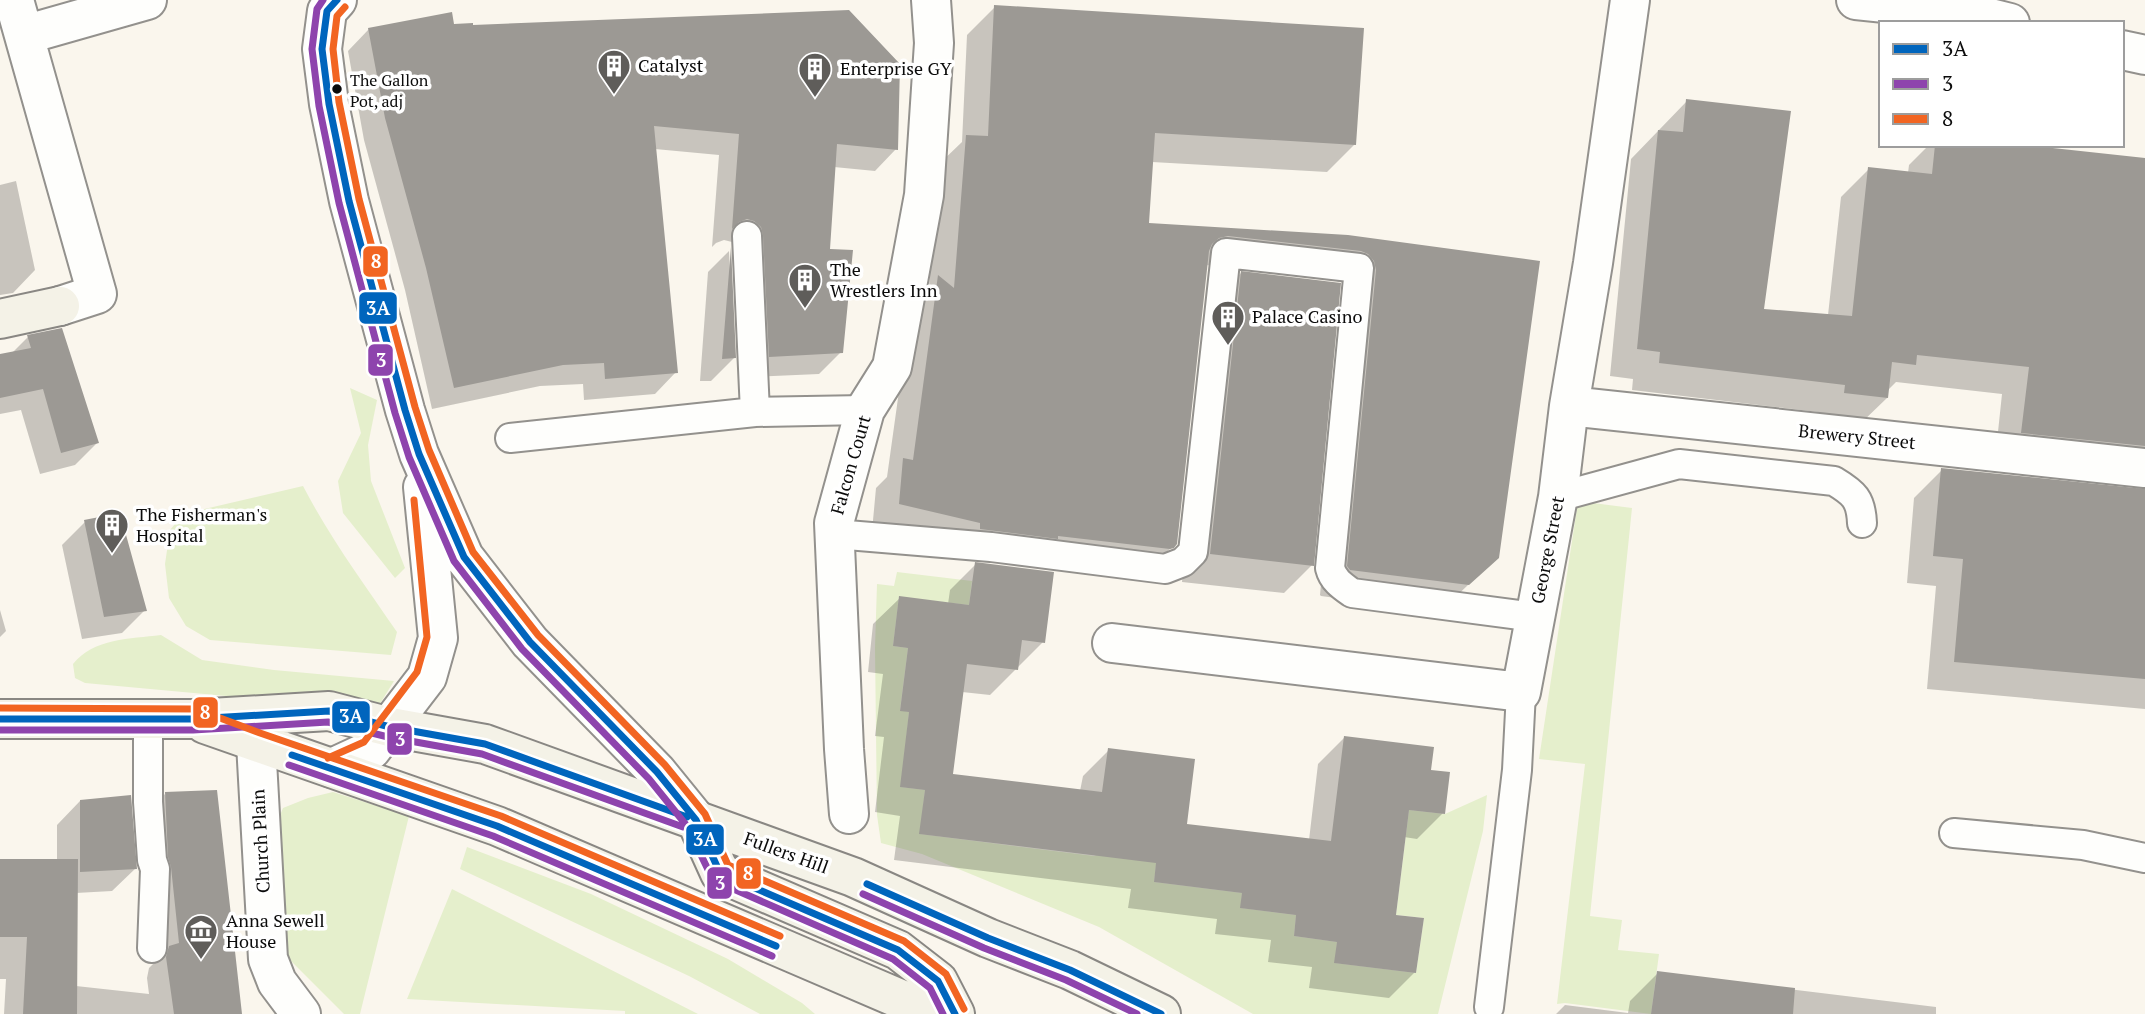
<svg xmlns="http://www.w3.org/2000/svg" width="2145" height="1014" font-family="'PT Serif',serif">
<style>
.green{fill:#e5efcc}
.shadow{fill:#0003}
.building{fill:#9c9994}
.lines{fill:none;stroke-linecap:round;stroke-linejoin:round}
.lane-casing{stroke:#93918d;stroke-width:32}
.street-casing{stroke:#93918d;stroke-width:42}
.secondary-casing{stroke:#898783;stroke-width:42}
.lane{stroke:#fefefc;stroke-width:28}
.street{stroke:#fefefc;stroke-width:38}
.secondary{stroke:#f4f2e7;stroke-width:38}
.bus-1-casing{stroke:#fff;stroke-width:12}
.bus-2-casing{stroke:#fff;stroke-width:12}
.bus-3-casing{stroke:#fff;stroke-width:12}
.bus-1{stroke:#0065bd;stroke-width:7}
.bus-2{stroke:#8e44ad;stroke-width:7}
.bus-3{stroke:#f26522;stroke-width:7}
.bus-dot{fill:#0b0b0b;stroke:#fff;stroke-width:2.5}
.labels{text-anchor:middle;stroke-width:7;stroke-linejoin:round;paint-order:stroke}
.bus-label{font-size:16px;fill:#0b0b0b;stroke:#fff;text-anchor:start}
.poi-label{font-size:18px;fill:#0b0b0b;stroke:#fff;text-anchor:start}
.street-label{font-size:18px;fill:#0b0b0b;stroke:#fff}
.line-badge{stroke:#fff;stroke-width:2.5}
.badge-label{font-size:19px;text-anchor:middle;font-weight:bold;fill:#fff}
</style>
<rect width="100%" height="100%" fill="#faf6ed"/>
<!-- green -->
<path class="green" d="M350,388L377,400L368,445L371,481L405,568L395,578L343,513L338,481L361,433Z
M303,486C330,538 364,584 397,632L391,655L210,640L186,626L169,598L165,564L170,530L183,514Z
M1585,502L1632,508L1590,916L1622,920L1618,950L1659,954L1651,1014L1565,1003L1557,1004L1585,764L1539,759L1577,508Z
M897,572L972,581L969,605L899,597L893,646L908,648L900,710L909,712L901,787L925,790L920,834L1094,856L1160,831L1154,882L1242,893L1241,908L1296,915L1294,936L1337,942L1335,963L1416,973L1424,918L1396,915L1409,810L1445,814L1487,795L1483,831L1438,1014H1253L1099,927L922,854L881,843L877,815L875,648L877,584L894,586Z
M161,635L202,660L274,670L394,681L376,710L85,683L75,678L73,664C94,638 130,639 161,635Z
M333,792L409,816L360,1014H344L284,954L276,825L283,808L308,798Z
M467,847L591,894L728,959L802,1003L815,1014H760L689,976L460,869Z
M452,889L698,1014H625V1011L407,999Z"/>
<!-- shadow -->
<path class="shadow" d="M995,7L1355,144L1327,172L1152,162L1147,224L1538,262L1497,557L1440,612L1321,596L1320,595L1348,299L1344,284L1339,280V282L1332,279L1206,265L1175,544L1147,572L1031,563L1028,566L952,557L872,531L876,488L887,477L911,305L929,286L938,165L962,142L967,35Z
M452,26L896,149L875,171L834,167L829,251L841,352L819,374L748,377L739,248L732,242L724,240L716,243L712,247L719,155L655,149L676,372L655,394L584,400L583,384L540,386L432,409L405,290L364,140L348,51L369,29Z
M1687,101L1762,310L1828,315L1841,197L1869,169L1908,173L1909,165L1929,145H2010L2145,160V709L1927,689L1936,586L1907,583L1914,498L1942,470L2138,491L2131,478L1995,460L2002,394L1896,382L1887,391V398L1859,425L1817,420L1818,412L1632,390L1633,379L1610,376L1631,159Z
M16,181L35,270L13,293L0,295V185Z
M729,251L734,358L711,381H700L708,272Z
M1241,273L1312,565L1284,593L1182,582L1213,301Z
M28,337L97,443L75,465L40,474L21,410L0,414V356L12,353Z
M85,522L145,610L122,633L82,639L62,545Z
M976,564L1043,642L990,695L962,692L951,775L1080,791L1083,776L1109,750L1185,826L1309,840L1318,764L1344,738L1429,772L1443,813L1417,839L1404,837L1394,916L1415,972L1389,998L1309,988L1312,967L1268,962L1271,940L1215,934L1217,919L1128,908L1131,889L894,860L900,816L875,812L884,737L875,736L883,674L868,672L873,624L900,598L948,604L950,590Z
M0,610L6,631L0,637Z
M165,794L241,1014H4L6,979H0V860H57V825L80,801L136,868L112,891L76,893V986L149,994L147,978L149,968L159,958L145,814Z
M1658,973L1936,1007V1014H1556L1565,1005L1628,1013L1630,1001Z"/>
<!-- building -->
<path class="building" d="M994,5L1364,28L1356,145L1155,133L1149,223L1348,235L1540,261L1499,558L1469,585L1350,570L1347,566L1376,270L1374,261L1368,254L1361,251L1228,236L1219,238L1212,244L1209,251L1177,544L1174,548L1170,549L1058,536V539L980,529V523L899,504L903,458L913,460L938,275L954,288L966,135L988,136Z
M849,10L900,64L898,150L837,144L830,249L853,250L843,353L769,357L763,235L761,227L754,221L747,219L739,222L732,229L739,134L654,126L678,373L605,379L604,363L563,365L454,388L426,268L385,118L368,28L452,12L454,24L473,23V25Z
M1686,99L1791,111L1764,309L1852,316L1868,167L1932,174L1935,145H2026L2145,158V446L2021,433L2029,367L1917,355L1916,365L1892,362L1888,398L1844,393L1845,385L1659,363L1660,352L1637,349L1658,130L1683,132Z
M731,247L736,358L722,359Z
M1241,271L1341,283L1314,566L1210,554Z
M62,328L99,443L61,453L43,389L0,398V354L31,348L27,335Z
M1941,468L2145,489V679L1954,662L1963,559L1933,556Z
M120,513L147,611L104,617L84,520Z
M975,562L1054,572L1045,643L1022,640L1018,670L967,664L953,774L1102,792L1108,748L1195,759L1187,824L1331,841L1344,736L1434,747L1431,770L1450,772L1445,814L1409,810L1396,915L1424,918L1416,973L1334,963L1337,942L1294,936L1296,915L1240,908L1242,893L1154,882L1156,863L919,834L925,790L900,787L909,712L900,711L908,648L893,646L899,596L969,605Z
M217,790L242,1014H174L166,957L169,946L179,943L171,867L168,857L165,792Z
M131,795L137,869L80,872V800Z
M0,859H78L77,1014H23L27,937H0Z
M1657,971L1795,988L1793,1014H1651Z"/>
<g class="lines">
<defs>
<path id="lane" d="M747,236L755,412
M510,438L755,412L865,410
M1558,497L1679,464L1834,481C1854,493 1861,499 1862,523
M835,534L991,547L1165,569L1183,562L1193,552L1226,253L1359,268L1330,568C1333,580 1342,586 1352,593L1535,617
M148,718V802L152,860L155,869L152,948
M1954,833L2083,845L2145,858
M1489,1007L1517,770L1521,692"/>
<path id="street" d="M14,0L97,294L60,306
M337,0L327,11L322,49L329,104L349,201L405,410L419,454L464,557L530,642L657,772L696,820
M1856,0L1962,11L2010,23
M24,35L147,0
M2122,50L2145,55
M1569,406L2145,468
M1112,643L1521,692L1558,497L1569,406L1593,263L1630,0
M256,743L268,959L277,982L301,1014
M332,768L371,750L427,677L438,638L423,487
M849,814L844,749L834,523L865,410L892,367L924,195L934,43L931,0"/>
<path id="secondary" d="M0,319L60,306
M0,719H193L329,711L390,727L485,744L853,877L988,938L1070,970L1161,1014
M205,724L497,826L935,1014
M696,820L720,873L898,950L938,981L955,1014"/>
</defs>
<!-- lane casing -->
<use href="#lane" class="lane-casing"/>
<!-- street casing -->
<use href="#street" class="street-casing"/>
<!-- secondary casing -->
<use href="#secondary" class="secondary-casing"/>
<!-- lane -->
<use href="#lane" class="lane"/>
<!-- street -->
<use href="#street" class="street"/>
<!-- secondary -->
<use href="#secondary" class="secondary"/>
<defs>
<path id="bus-1" d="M337,0L327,11L322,49L329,104L349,201L405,410L419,454L464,557L530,642L657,772L696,820L720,873L898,950L938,981L955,1014
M0,719H193L329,711L390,727L485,744L687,817
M292,755L497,826L776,946
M867,884L988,938L1070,970L1161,1014"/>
<path id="bus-2" d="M323,0L317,9L312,49L319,106L339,203L395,413L409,457L454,561L522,649L649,779L687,826L713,880L893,959L930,988L943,1014
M0,730H193L328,722L388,737L482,754L683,827
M289,765L493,836L772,956
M863,894L984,948L1066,980L1137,1014"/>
<path id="bus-3" d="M345,7L337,16L333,49L339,102L359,199L415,407L429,450L473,552L538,635L665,765L705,814L728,865L904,941L946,974L964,1009
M0,708L196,709L260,733L501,816L780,936
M328,758L364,742L417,672L427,637L414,500"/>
</defs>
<!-- bus-1 casing -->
<use href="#bus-1" class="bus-1-casing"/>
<!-- bus-2 casing -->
<use href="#bus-2" class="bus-2-casing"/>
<!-- bus-3 casing -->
<use href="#bus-3" class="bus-3-casing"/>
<!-- bus-1 -->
<use href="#bus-1" class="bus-1"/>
<!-- bus-2 -->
<use href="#bus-2" class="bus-2"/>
<!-- bus-3 -->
<use href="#bus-3" class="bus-3"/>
</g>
<!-- icons -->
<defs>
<symbol id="building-pin" viewBox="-11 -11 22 30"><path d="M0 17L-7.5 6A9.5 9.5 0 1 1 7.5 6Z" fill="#5f5d5a" stroke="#fff"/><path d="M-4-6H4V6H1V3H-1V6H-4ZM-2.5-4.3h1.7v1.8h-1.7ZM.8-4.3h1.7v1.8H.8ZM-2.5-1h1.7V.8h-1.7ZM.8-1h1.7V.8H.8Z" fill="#fff"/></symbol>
<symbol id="museum-pin" viewBox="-11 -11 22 30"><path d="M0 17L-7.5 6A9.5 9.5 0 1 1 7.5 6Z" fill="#5f5d5a" stroke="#fff"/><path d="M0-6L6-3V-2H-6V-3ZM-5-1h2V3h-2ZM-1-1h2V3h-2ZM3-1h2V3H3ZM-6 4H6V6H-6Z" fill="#fff"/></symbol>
</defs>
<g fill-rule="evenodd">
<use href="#building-pin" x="595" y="47" width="38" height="52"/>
<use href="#building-pin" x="796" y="50" width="38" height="52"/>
<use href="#building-pin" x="786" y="261" width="38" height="52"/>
<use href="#building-pin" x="1209" y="298" width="38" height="52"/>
<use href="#building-pin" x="93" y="506" width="38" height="52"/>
<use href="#museum-pin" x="182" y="912" width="38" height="52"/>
</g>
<!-- markers -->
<circle class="bus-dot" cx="337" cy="89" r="6"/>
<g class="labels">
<!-- bus labels -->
<g class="bus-label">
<text x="350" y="86">The Gallon<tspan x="350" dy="21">Pot, adj</tspan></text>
</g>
<!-- poi labels -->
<g class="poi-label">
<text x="638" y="72">Catalyst</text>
<text x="840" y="75">Enterprise GY</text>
<text x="830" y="276">The<tspan x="830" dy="21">Wrestlers Inn</tspan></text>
<text x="1252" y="323">Palace Casino</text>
<text x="136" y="521">The Fisherman's<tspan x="136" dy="21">Hospital</tspan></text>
<text x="226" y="927">Anna Sewell<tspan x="226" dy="21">House</tspan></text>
</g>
<!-- street labels -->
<g class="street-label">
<text transform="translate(1857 437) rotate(6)" y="6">Brewery Street</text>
<text transform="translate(851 465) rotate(-74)" y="6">Falcon Court</text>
<text transform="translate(1548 550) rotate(-79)" y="6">George Street</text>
<text transform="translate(261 841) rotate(-93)" y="6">Church Plain</text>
<text transform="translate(786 853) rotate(20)" y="6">Fullers Hill</text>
</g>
</g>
<g class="line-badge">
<rect x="362" y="245" width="27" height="33" rx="7" fill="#f26522"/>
<rect x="358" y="291" width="40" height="34" rx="7" fill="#0065bd"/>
<rect x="367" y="343" width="27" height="34" rx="7" fill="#8e44ad"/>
<rect x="192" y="696" width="27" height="33" rx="7" fill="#f26522"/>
<rect x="331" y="700" width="40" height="34" rx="7" fill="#0065bd"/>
<rect x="386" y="722" width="27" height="34" rx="7" fill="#8e44ad"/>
<rect x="685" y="823" width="40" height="33" rx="7" fill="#0065bd"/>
<rect x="735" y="857" width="27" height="33" rx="7" fill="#f26522"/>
<rect x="706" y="866" width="27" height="34" rx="7" fill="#8e44ad"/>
</g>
<g class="badge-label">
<text x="376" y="268">8</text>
<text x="378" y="315">3A</text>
<text x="381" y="367">3</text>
<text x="205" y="719">8</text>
<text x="351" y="723">3A</text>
<text x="400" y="746">3</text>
<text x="705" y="846">3A</text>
<text x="748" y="880">8</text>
<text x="720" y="890">3</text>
</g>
<!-- legend -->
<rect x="1879" y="21" width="245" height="126" fill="#ffffff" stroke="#9d9d9d" stroke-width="2"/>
<rect x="1893" y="44" width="35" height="10" fill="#0065bd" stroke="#9d9d9d" stroke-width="2"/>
<text x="1942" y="56" font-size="21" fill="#0b0b0b">3A</text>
<rect x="1893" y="79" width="35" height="10" fill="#8e44ad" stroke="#9d9d9d" stroke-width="2"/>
<text x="1942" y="91" font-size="21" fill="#0b0b0b">3</text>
<rect x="1893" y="114" width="35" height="10" fill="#f26522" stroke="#9d9d9d" stroke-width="2"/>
<text x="1942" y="126" font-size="21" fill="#0b0b0b">8</text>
</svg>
